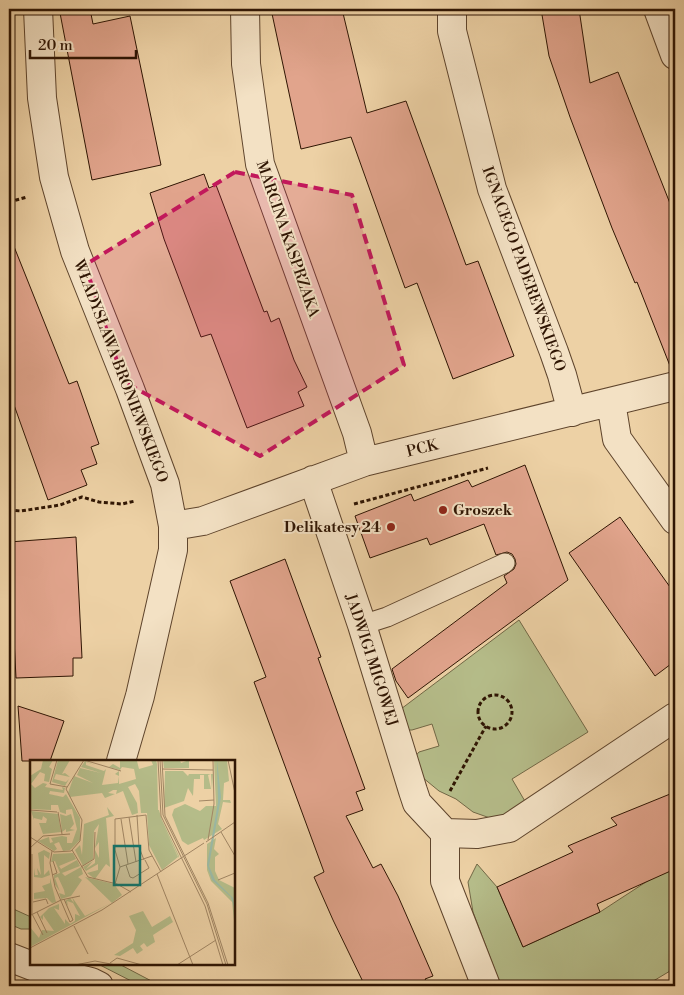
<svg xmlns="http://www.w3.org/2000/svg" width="684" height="995" font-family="'Libre Bodoni',serif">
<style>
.green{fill:#b5bc89;stroke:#726846}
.building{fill:#e1a48c;stroke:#2f1503}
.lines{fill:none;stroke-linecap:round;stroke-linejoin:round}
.service-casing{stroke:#5e442c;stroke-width:21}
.minor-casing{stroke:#5e442c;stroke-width:30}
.path{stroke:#2f1503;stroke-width:3;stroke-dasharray:4 2.5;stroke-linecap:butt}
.service{stroke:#f3e1c4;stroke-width:19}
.minor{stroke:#f3e1c4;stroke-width:28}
.marked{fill:#c2185b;fill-opacity:0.2;stroke:#c2185b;stroke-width:4;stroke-dasharray:10 6;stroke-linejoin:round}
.poi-dot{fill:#8f2418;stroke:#f3e1c4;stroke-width:2}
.labels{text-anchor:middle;stroke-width:4;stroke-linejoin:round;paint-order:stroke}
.street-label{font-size:15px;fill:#2f1503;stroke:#f3e1c4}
.poi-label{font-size:15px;font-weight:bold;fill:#2f1503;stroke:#f3e1c4;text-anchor:start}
.inset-road{fill:none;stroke:#a18664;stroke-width:1}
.view{fill:#0f766e;fill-opacity:0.15;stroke:#0f766e;stroke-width:2.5}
.inset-edge{fill:none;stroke:#2f1503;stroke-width:2.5}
</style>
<rect width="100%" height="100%" fill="#edd1a5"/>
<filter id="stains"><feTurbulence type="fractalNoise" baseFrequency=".004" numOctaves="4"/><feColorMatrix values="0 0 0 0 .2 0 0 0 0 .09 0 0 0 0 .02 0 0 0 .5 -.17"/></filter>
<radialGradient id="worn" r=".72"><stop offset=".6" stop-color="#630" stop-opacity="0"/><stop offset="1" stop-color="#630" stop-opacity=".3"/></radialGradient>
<!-- green -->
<path class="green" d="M519,620L588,732L512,779L526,803L510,816L490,818L473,812L456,799L439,791L422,777L413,759L419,752L439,746L432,724L412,730H403L397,712Z
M675,863V968L645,986H501L473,912L468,882L477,864L497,887L523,947L600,912Z
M9,907L31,917V929H21L9,924Z
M98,964H119L161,986H141Z"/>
<!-- building -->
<path class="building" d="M79,9H90L93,24L130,16L161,165L92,180L60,13Z
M271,9H342L367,113L406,101L466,265L478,261L514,356L453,379L417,283L405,288L351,137L301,149Z
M541,9H579L590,83L618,72L675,216V371H672L637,282L635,283L612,228L570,117L549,56Z
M204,174L209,188L216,185L264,312L267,311L271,322L279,318L294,360L307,387L298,392L304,406L247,428L211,334L201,337L164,239L150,193Z
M9,239H11L69,384L77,381L99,444L91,447L97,464L81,470L87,485L48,500L9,391Z
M525,465L568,580L408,698L396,681L392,669L507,583L504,576L514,569L516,564L515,559L512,554L507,552L496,555L484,524L430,545L427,538L370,558L355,516L411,494L414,501L468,480L472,487Z
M620,517L675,594V661L655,676L569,553Z
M76,537L82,658H73V676L16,678L9,542Z
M285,559L321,657L318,658L365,789L356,792L363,810L346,816L373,868L381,864L398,896L433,976L425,979L429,986H365L333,920L314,877L324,872L254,682L266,677L230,581Z
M18,706L64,721L50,761H22Z
M675,792V869L597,904L600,912L523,947L497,887L573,852L568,846L617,825L611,818Z"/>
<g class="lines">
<defs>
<path id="service" d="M362,625L387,617L505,563"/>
<path id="minor" d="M38,9L42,98L54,177L75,251L130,389L165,484L173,526V550L140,696L121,761
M245,9L246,64L260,164L357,433L364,462
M452,9V31L492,189L554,352L562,375L572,412
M658,9L675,55
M611,402L617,439L675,520
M313,480L362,625L413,791L417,803L445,833L477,834L509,828L675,717
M173,526L203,521L364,462L675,386
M445,833V881L486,986
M9,957L40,969L91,982L99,986"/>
</defs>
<!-- service casing -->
<use href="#service" class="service-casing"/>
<!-- minor casing -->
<use href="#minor" class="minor-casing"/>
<!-- path -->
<path class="path" d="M9,202L27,197
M354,504L488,468
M9,510L21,511L60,505L82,497L99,502L122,504L135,501
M478 712a17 17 0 1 1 34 0a17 17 0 1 1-34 0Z
M450,791L486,726
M667,986L675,981"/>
<!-- service -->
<use href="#service" class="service"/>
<!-- minor -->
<use href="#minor" class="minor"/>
</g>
<!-- marked area -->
<path class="marked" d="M235,172L352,195L404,365L260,456L124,382L85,265Z"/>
<!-- markers -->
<g class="poi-dot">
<circle cx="443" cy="510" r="5"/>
<circle cx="391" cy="527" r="5"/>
</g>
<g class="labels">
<!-- street labels -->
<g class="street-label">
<text transform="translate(288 239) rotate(71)" y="5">MARCINA KASPRZAKA</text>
<text transform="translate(524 269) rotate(70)" y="5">IGNACEGO PADEREWSKIEGO</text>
<text transform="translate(121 371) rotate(69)" y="5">WŁADYSŁAWA BRONIEWSKIEGO</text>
<text transform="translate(422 448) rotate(-14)" y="5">PCK</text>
<text transform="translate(372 660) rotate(72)" y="5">JADWIGI MIGOWEJ</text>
</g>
<!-- poi labels -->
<g class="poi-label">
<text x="453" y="515">Groszek</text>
<text x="381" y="532" text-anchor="end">Delikatesy 24</text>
</g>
</g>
<!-- overview -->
<g transform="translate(30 760)">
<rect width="205" height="205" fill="#edd1a5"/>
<path d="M13,0H23L19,7L22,9L19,22L14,21L15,14L10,12L1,24L5,28L13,23L17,24L15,27L33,30L32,27L35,28L34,33L20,31L19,34L33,37L36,34L50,58V80L40,90L33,91L29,82L24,84L27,89L24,91L8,81L19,77L20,83L23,82L21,78L32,76L37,77V83H42L47,69L42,49L36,50V54L30,52L28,45H21V50L0,49V16L11,9ZM28,0H40L32,14L35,13L40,17L26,14L24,19L36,22L39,19L35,26L22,22ZM90,0H110L107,1L109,9L123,5L121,0H126V4L127,0L128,50H129L132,60L149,96V98L134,67L148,97L132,110L119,85L117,53H111L109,31L105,24L98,27L107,43L108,53L102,55L93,31L86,34L87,30H83L78,33L85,34L75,38L72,33L40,37L38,33L44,16L63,23L47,15L50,8L71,13L51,7L55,1L65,5L56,2V5L74,11L76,9L72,25L88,23L89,16L85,14L89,11V24L106,19L104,9L92,7L90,10L79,7L83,4L90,8ZM133,0H150L151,3L159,0V8H134ZM184,0H197L199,21L194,23L193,40H200L201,43L193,42L188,64L192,69L174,80L173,78L158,85L152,81L142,55L144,49L155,44L170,51L176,46H186ZM135,11H153L158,16L159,14H183L182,30L181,14L178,15L181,29H174V15H170V19H164L163,36L158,28L154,41L134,48ZM77,47L84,56L76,58L80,107L76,104L65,119L57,113L68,110V104L56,111L53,107L63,101L56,109L65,103V90L69,98V82L65,88L69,64L64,71L63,99L53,106L45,90L50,85L52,95L54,64L79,55ZM1,51L28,54L31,72L13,74L9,63H16L17,59L13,56L12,60L4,58V60ZM30,54L36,56L41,54L44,64L40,69L45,70L36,72V69L32,72ZM186,78L184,89L189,94L185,97V111L189,120L205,128V169L202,142L181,121L177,110V84ZM14,90L20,93L19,99L14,95V115L19,110L20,115L12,118L4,117V108L5,115H8L7,108L11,115L8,93ZM43,93L46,99L29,106L31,109L47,100L50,106L32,113L35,116L51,107L53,114L48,117L52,120L41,136L31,139L29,133L35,135L34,130L28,117L25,118L30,132L24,123V115L30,113L25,101L21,102L23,94ZM55,117L84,124L92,135L82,143ZM20,118L26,142L22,143L17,138L4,139V133L15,131L12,126L20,123ZM42,137L55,156L81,143L0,187V167L9,178L12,170L24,171L13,155V160L10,157L19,148L29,144V150L24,148L35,164V159L40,164L45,161V154L50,156L43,143L37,141L38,146L35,141L40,138L44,143ZM113,151L122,167L140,156L143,162L123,175L125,182L117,187L114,183L110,186L113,190L107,194L103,188L90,196L84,195L103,183L106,170L99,156Z" fill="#b5bc89"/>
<path d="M187,0L191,37L179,106L185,120L203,138L205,150L201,137L182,120L177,105L188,42Z" fill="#9ab7a3"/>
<path class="inset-road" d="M27,0L20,24L37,27M54,0L91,11M128,0L131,56L175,146L193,205M130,0L133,55L177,144L196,205M132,0L135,56L178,143L198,205M198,0L205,33M132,9L183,10M169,41L184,40M0,50L27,52M28,52L32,74M107,55L109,87L114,100M99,57L106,102M91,59L98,104M191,72L205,96M0,77L24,92L41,91L50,81L52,60L36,29L54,0M178,80L184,44L183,0M176,82L205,62M0,88L13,76L40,74M42,90L58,117L87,124L101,132M22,91L20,103L25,127L40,162L43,160L34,139M2,94V154L13,175M96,105L100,117L103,118L119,108L115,100M51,107L64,99L65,72M90,107L122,96M127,114L163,205M22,115L27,113L23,101M188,120L205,113M85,124L90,107L85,90V59L116,55L119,90L131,112M3,142L16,139L18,144M7,152L17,173M1,155L31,140L50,136M44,166L58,194M0,188L72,150L174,83M80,203L87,198L112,205M45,205L65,201L86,205M147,205L186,180"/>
<path class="view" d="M84,86H110V125H84Z"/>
<rect width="205" height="205" class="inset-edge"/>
</g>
<!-- margin -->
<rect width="684" height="995" fill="none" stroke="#edd1a5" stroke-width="30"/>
<rect x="10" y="10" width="664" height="975" fill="none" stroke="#2f1503" stroke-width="2.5"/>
<rect x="15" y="15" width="654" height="965" fill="none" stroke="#2f1503"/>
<!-- scale -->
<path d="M30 50v8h106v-8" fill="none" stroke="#2f1503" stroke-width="2.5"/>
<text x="38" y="50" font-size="15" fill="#2f1503" stroke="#f3e1c4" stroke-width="4" paint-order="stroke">20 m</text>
<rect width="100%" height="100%" filter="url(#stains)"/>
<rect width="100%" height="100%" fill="url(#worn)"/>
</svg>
